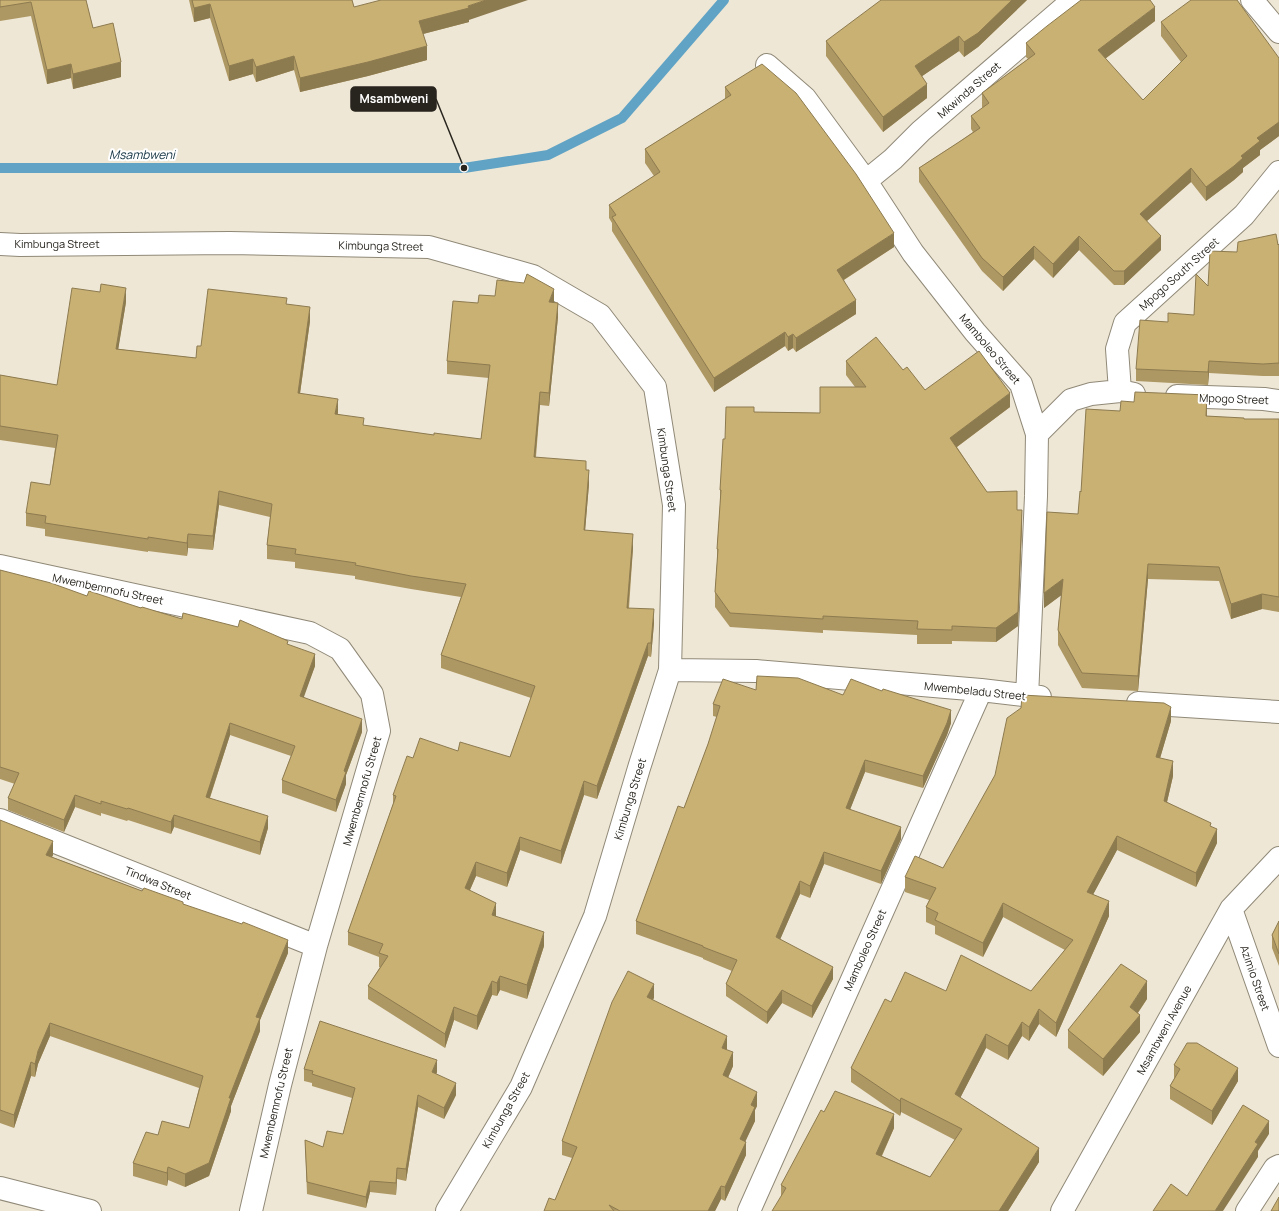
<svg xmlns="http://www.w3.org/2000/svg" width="1279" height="1211" font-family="Manrope,sans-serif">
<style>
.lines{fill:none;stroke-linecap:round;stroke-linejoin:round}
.stream{stroke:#60a3c5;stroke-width:10}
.street-casing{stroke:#908978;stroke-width:24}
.street{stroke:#fff;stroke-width:22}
.wall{fill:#ad9763}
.shaded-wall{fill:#8d7b50}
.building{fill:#c9b073;stroke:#8d7b50}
.labels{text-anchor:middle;stroke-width:4;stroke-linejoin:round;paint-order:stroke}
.street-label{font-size:11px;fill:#28251e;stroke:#fff}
.water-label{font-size:12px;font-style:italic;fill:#133342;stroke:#fff}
.leader{fill:none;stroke:#28251e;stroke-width:1.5}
.callout-dot{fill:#28251e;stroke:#fff;stroke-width:1.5}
.callout{fill:#28251e;stroke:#28251e;stroke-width:1.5}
.callout-label{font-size:12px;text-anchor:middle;font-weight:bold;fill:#fff}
</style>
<rect width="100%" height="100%" fill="#efe7d5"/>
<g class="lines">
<!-- stream -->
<path class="stream" d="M0,168H464L548,155L622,118L724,0"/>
<defs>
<path id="street" d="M1252,0L1279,32
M767,65L805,98L866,181L913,253L975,332L1021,384L1037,434L1036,496L1027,697
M866,181L893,159L921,131L1073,0
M0,244L20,245L230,243L429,247L533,276L600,315L655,387L674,505L670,670L639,768L595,916L521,1087L447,1211
M1120,391L1117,349L1125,323L1244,215L1279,172
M1177,396L1264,399L1279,401
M1037,434L1071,400L1091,394L1120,391L1134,394
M0,566L310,633L340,649L372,694L379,731L316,946L280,1085L251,1211
M670,670L756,671L981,690L1040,697
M1138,703L1279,712
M0,820L316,946
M1231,909L1279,1046
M0,1188L90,1211
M749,1211L981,690
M1062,1211L1231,909L1279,858
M1247,1211L1275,1168L1279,1166"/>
</defs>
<!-- street casing -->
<use href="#street" class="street-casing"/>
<!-- street -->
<use href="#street" class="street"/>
</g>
<!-- wall -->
<path class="wall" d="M0,0H86L93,28L121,77L73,89L71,78L47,84L31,16L0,21Z
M189,0H352L354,7L469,20V22L423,34L427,60L368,76L300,92L294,70L256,82L253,74L229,81L210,18L194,22Z
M1027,0L978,47L964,57L959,51L922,76L927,98L883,132L826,56V41Z
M1155,21L1105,59L1143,100L1181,62L1161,36V22L1279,58V136L1260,150V155L1243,168V172L1234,180L1206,201L1191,182L1147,221L1161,250L1124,285H1114L1079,250L1053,278L1034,259L1003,291L982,271L919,182V168L959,142L973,132L971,129V116L983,108L982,107V93L1028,59L1026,57V43Z
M725,87L894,247L844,280L856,314L796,352L793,348L788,351L785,346L714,392L612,231V223L609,218V205L654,176L645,163V149L725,99Z
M1279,244V376H1263L1209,373L1208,385L1136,381V369L1168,322L1194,315L1208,286L1237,252Z
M126,302L118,349L196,358L201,346L287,304L310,321L300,394L338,412V414L364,426L434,435L481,439L489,378L447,374V361L478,303H554L558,317L549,406L540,405L536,457L586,470L589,484L585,530L633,548L629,608L654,623L651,657L648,656L597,799L584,795L561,864L520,850L507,887L476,876L470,890L496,917L544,946L527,999L500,990L497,996L492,995L477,1030L454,1020L445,1048L368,999V986L380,967H379V957L348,945V932L393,804V795L413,758L458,751L510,757L531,698L441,668V655L461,597L411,589L355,579V576L295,568V562L267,559V545L270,517L219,505L213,550L188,548L187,556L148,551V552L45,536V529L26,526V513L50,485L55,448L0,440V375L57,385Z
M846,361L903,370L925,390L1010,407L957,447L987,492L1017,510L1022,524L1018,626L996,642L952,641V644H917V635L823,630V633L730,627L715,607V592L717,563V549L720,505V490L725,439L754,412L820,413L855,387L846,375Z
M1207,410V416L1244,419H1279V612L1262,609L1231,619L1219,581L1148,579L1138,691L1082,688L1058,645V630L1061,595L1044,608L1078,514L1081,492L1120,411Z
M0,570L87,596L141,608L182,619L288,645L315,666L303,697L362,732L346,775V784L336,812L282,793V780L291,756L230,735L210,798L268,828L260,855L174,827L171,834L128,820L127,821L101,813V816L75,807L64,832L8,810V798L15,784L0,779Z
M756,690L843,695L951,723L947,735L923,788L865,772L850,809L901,839L881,884L824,864L810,898L800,894L780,939L833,979L812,1018L782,1003L767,1024L726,996V984L732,971L703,959V958L636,934V921L684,808L708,744L717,717L713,716V704Z
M1171,721L1160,758L1173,776L1167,802L1211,827L1217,843L1196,887L1117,850L1093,894L1109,916L1056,1037L1039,1024L1029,1041L1022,1036L1008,1060L986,1048L960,1098L1039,1162L1008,1211L781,1196V1185L824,1112L894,1128L882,1156L930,1177L955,1140L901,1112L900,1116L851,1082V1068L891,1002L946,991H1031L1065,950L1003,917L983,957L935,934V926L926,922V907L929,900L905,892V877L943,868Z
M0,820L53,855L52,857L142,891L183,904L288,953L260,1020V1031L231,1106V1111L209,1176L185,1187L168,1180L167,1186L133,1176V1163L158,1135L189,1128L199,1088L50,1036L38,1064L35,1077L31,1076L14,1128L0,1123Z
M1279,921V966L1272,948V935Z
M654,998L653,1000L727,1050L733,1066L728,1078L757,1106L755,1110V1121L745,1141L746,1155L725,1201L721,1199L715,1211H544L555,1200L572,1158L562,1155V1141Z
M1147,999L1138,1013L1140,1032L1103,1076L1068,1048V1030Z
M1174,1065L1238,1081L1212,1125L1170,1099V1086L1174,1079Z
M304,1069L437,1072L436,1074L456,1095L444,1119L418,1107L406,1181L397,1179L396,1195L370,1192L366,1208L307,1194L305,1140L323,1147L343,1134L352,1098L312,1086V1083L304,1081Z"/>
<!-- shaded-wall -->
<path class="shaded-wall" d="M486,0H528L469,20V22L419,35V21L468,6Z
M1012,0H1027L978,47L964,57V42Z
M210,4V18L194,22V8Z
M1155,7V21L1098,64V50Z
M959,36V51L915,81V66Z
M427,46V60L368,76L300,92V78Z
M294,56V70L256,82V67Z
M253,59V74L229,81V66Z
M121,62V77L73,89V74Z
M71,64V78L47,84V70Z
M927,84V98L883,132V117Z
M1279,122V136L1260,150V155L1243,168V172L1234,180L1206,201V187L1241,156L1257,138Z
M1191,168V182L1140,227V214Z
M894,233V247L837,284V270Z
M1079,236V250L1053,278V264Z
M1161,236V250L1124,285V271Z
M1034,246V259L1003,291V277Z
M126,288V302L116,363V349Z
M554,289V303L549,302Z
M856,300V314L796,352V338Z
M558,303V317L549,406V393Z
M310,307V321L298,407V393Z
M785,332V346L714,392V378Z
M793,334V348L788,351V337Z
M1209,361V373L1208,385V372Z
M540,392V405L534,471V457Z
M1010,393V407L950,452V438Z
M1207,395V410L1206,431V416Z
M338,399V412L335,427V414Z
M589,470V484L584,544V530Z
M219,491V505L213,550V536Z
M1022,510V524L1018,626L996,642V628Z
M188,534V548L187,556V543Z
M633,534V548L627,621V608Z
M1148,564V579L1138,691V676Z
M1063,579V594L1044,608V593Z
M1262,594V609L1231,619V604Z
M654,609V623L651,657V643Z
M648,643V656L597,799V786Z
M315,654V666L300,708V696Z
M1171,707V721L1156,772V757Z
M951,710V723L947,735L923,788V776Z
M362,719V732L346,775V784L336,812V800L344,771Z
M230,723V735L206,809V797Z
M865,760V772L846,820V808Z
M1173,761V776L1164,815V801Z
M584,781V795L561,864V851Z
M75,795V807L64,832V820Z
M174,815V827L171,834V822Z
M268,816V828L260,855V842Z
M901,827V839L881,884V871Z
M1217,829V843L1196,887V873Z
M1117,836V850L1087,906V892Z
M520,837V850L507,887V873Z
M53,841V855L46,868V855Z
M824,852V864L810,898V886Z
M476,862V876L465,901V888Z
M800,881V894L776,949V937Z
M1109,901V916L1056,1037V1023Z
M496,903V917L492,915Z
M1003,903V917L983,957V943Z
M544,932V946L527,999V985Z
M288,940V953L260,1020V1031L231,1106V1111L209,1176L185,1187V1174L229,1098L256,1017Z
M833,967V979L812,1018V1006Z
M500,976V990L497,996V983Z
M492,981V995L477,1030V1016Z
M1147,981V999L1130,1024V1007Z
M654,984V998L647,1011V997Z
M782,990V1003L767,1024V1012Z
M454,1007V1020L445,1048V1034Z
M1039,1009V1024L1029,1041V1027Z
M1140,1015V1032L1103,1076V1059Z
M1022,1022V1036L1008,1060V1046Z
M50,1023V1036L38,1064L35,1077V1064L38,1051Z
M986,1034V1048L955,1108V1094Z
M727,1036V1049L722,1062V1048Z
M733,1052V1066L723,1089V1075Z
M437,1060V1072L432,1084V1072Z
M31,1062V1076L14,1128V1115Z
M1238,1068V1081L1212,1125V1111Z
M456,1083V1095L444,1119V1108Z
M757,1092V1106L755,1110V1121L740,1153V1139L751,1105Z
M418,1095V1107L406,1181V1169Z
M901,1098V1112L900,1116V1101Z
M894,1114V1128L876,1168V1154Z
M1269,1121V1134L1258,1151V1157L1223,1211H1215L1255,1142Z
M746,1142V1155L725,1201V1187Z
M1039,1148V1162L1008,1211H999Z
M168,1167V1180L167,1186V1173Z
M397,1168V1179L396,1195V1183Z
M370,1181V1192L366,1208V1197Z
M721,1186V1199L715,1211H708Z"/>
<!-- building -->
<path class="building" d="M0,0H86L93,28L113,23L121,62L73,74L71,64L47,70L31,2L0,7Z
M192,0H352L354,7L381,0H486L468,6L469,8L419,21L427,46L368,62L300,78L294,56L256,67L253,59L229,66L210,4L194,8Z
M881,0H1012L978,33L964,42L959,36L915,66L927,84L883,117L826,41Z
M1081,0H1150L1155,7L1098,50L1143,100L1187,56L1161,22L1191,0H1237L1279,58V122L1257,138L1260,141L1241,156L1243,158L1234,166L1206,187L1191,168L1140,214L1161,236L1124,271H1114L1079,236L1053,264L1034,246L1003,277L982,258L919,168L959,142L980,128L971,116L989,103L982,93L1035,54L1026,43L1047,26Z
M762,64L796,93L856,174L894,233L837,270L856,300L796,338L793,334L788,337L785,332L714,378L612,217L616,215L609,205L660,172L645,149L731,95L725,87Z
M1276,234L1278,245L1279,244V363L1263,364L1209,361L1208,372L1136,369L1140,320L1168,322V313L1194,315L1196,274L1208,286L1210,251L1237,252L1238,242Z
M527,274L554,289L549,302L558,303L549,393L540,392L534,457L586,461V470H589L584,530L633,534L627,608L654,609L651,643H648L597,786L584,781L561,851L520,837L507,873L476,862L465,888L496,903L492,915L544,932L527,985L500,976L497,983L492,981L477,1016L454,1007L445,1034L368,986L388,956L379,953L383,944L348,932L396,796L393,795L407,756L413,758L420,738L458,751L460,742L510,757L535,686L441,655L466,584L411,576L355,565L356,563L295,554L296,549L267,545L272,504L219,491L213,536L188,534L187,543L148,537V539L45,523L46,516L26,513L31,482L50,485L58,435L0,426V375L57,385L72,288L100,292L101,284L126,288L116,349L196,358L197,346H201L208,289L287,298L286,304L310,307L298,393L338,399L335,414L364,418L363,425L434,435V433L481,439L490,365L447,361L453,301L478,303L479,295L495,296L497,280L524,283Z
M876,337L903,370L907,367L925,390L979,351L1010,393L950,438L987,492L1017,491V510H1022L1018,612L996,628L952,626V630L917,629L918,621L823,616V619L730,613L715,592L718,549H717L721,490H720L723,439H725L726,407H754V412L820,413V387H866L846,361Z
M1135,392L1207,395L1206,416L1244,418V419H1279V597L1262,594L1231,604L1219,567L1148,564L1138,676L1082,673L1058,630L1063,579L1044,593L1047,512L1078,514L1080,491L1081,492L1086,409L1120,411L1121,401L1134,402Z
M0,570L51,583L87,596L89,591L141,608L142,607L182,619L183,613L238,627L240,620L288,641L287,644L315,654L300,696L362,719L344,771L346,772L336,800L282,780L295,746L230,723L206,797L268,816L260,842L174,815L171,822L128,808L127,809L101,801V804L75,795L64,820L8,798L19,773L0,767Z
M757,676L798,678L843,695L851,679L882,691L883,689L951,710L947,723L923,776L865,760L846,808L901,827L881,871L824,852L810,886L800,881L776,937L833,967L812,1006L782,990L767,1012L726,984L737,960L703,947V946L636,921L678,806L684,808L708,744L720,706L713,704L723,679L756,690Z
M1022,695L1164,703L1171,707L1156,757L1173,761L1164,801L1211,823L1210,826L1217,829L1196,873L1117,836L1087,892L1109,901L1056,1023L1039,1009L1029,1027L1022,1022L1008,1046L986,1034L955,1094L1039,1148L999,1211H772L786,1188L781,1185L821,1110L824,1112L835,1091L894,1114L876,1154L930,1177L962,1129L901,1098L900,1101L851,1068L885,999L891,1002L905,972L946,991L961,955L1031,991L1073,940L1003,903L983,943L935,920L938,913L926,907L936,888L905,877L915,856L943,868L995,775L1007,718L1021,708Z
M0,820L53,841L46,855L142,891L144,888L183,902V904L242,924L243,922L288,940L256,1017L260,1018L229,1098H231L209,1163L185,1174L168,1167L167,1173L133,1163L146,1132L158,1135L162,1121L189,1128L203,1076L50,1023L38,1051L35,1064L31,1062L14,1115L0,1110Z
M1279,921V954L1272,935Z
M1121,964L1147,981L1130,1007L1140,1015L1103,1059L1068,1030Z
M628,971L654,984L647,997L727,1036L722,1048L733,1052L723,1075L757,1092L751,1105L755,1107L740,1139L746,1142L725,1187L721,1186L708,1211H620L609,1205L614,1211H544L549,1198L555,1200L577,1147L562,1141L612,1002Z
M320,1021L437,1060L432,1072L456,1083L444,1108L418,1095L406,1169L397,1168L396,1183L370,1181L366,1197L307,1182L305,1140L323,1147L327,1131L343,1134L355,1088L312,1074L313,1071L304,1069Z
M1187,1043H1197L1238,1068L1212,1111L1170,1086L1180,1069L1174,1065Z
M1243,1105L1269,1121L1255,1142L1258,1144L1215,1211H1153L1171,1184L1187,1196Z
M1279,1197V1211H1271Z"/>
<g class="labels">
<!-- street labels -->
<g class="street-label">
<text transform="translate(969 90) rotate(-41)" y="4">Mkwinda Street</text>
<text x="57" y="248">Kimbunga Street</text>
<text transform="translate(381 246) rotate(1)" y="4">Kimbunga Street</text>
<text transform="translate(1179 274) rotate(-42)" y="4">Mpogo South Street</text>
<text transform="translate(990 349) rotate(50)" y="4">Mamboleo Street</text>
<text transform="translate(1234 399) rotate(2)" y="4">Mpogo Street</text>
<text transform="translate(667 470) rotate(82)" y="4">Kimbunga Street</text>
<text transform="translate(108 589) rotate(12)" y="4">Mwembemnofu Street</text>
<text transform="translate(975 691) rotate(6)" y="4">Mwembeladu Street</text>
<text transform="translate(362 791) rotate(-74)" y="4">Mwembemnofu Street</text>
<text transform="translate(630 799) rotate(-73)" y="4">Kimbunga Street</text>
<text transform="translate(158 883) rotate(22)" y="4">Tindwa Street</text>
<text transform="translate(865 950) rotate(-66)" y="4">Mamboleo Street</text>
<text transform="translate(1255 978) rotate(71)" y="4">Azimio Street</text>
<text transform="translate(1164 1030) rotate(-61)" y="4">Msambweni Avenue</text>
<text transform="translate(276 1103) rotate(-77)" y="4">Mwembemnofu Street</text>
<text transform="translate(506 1110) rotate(-61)" y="4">Kimbunga Street</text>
</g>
<!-- water labels -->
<g class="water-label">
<text x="142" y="159">Msambweni</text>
</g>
</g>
<!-- callouts -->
<path class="leader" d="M464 168L436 99"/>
<circle class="callout-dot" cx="464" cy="168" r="4"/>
<rect class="callout" x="351" y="87" width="85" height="24" rx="4"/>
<g class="callout-label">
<text x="394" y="103">Msambweni</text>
</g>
</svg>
